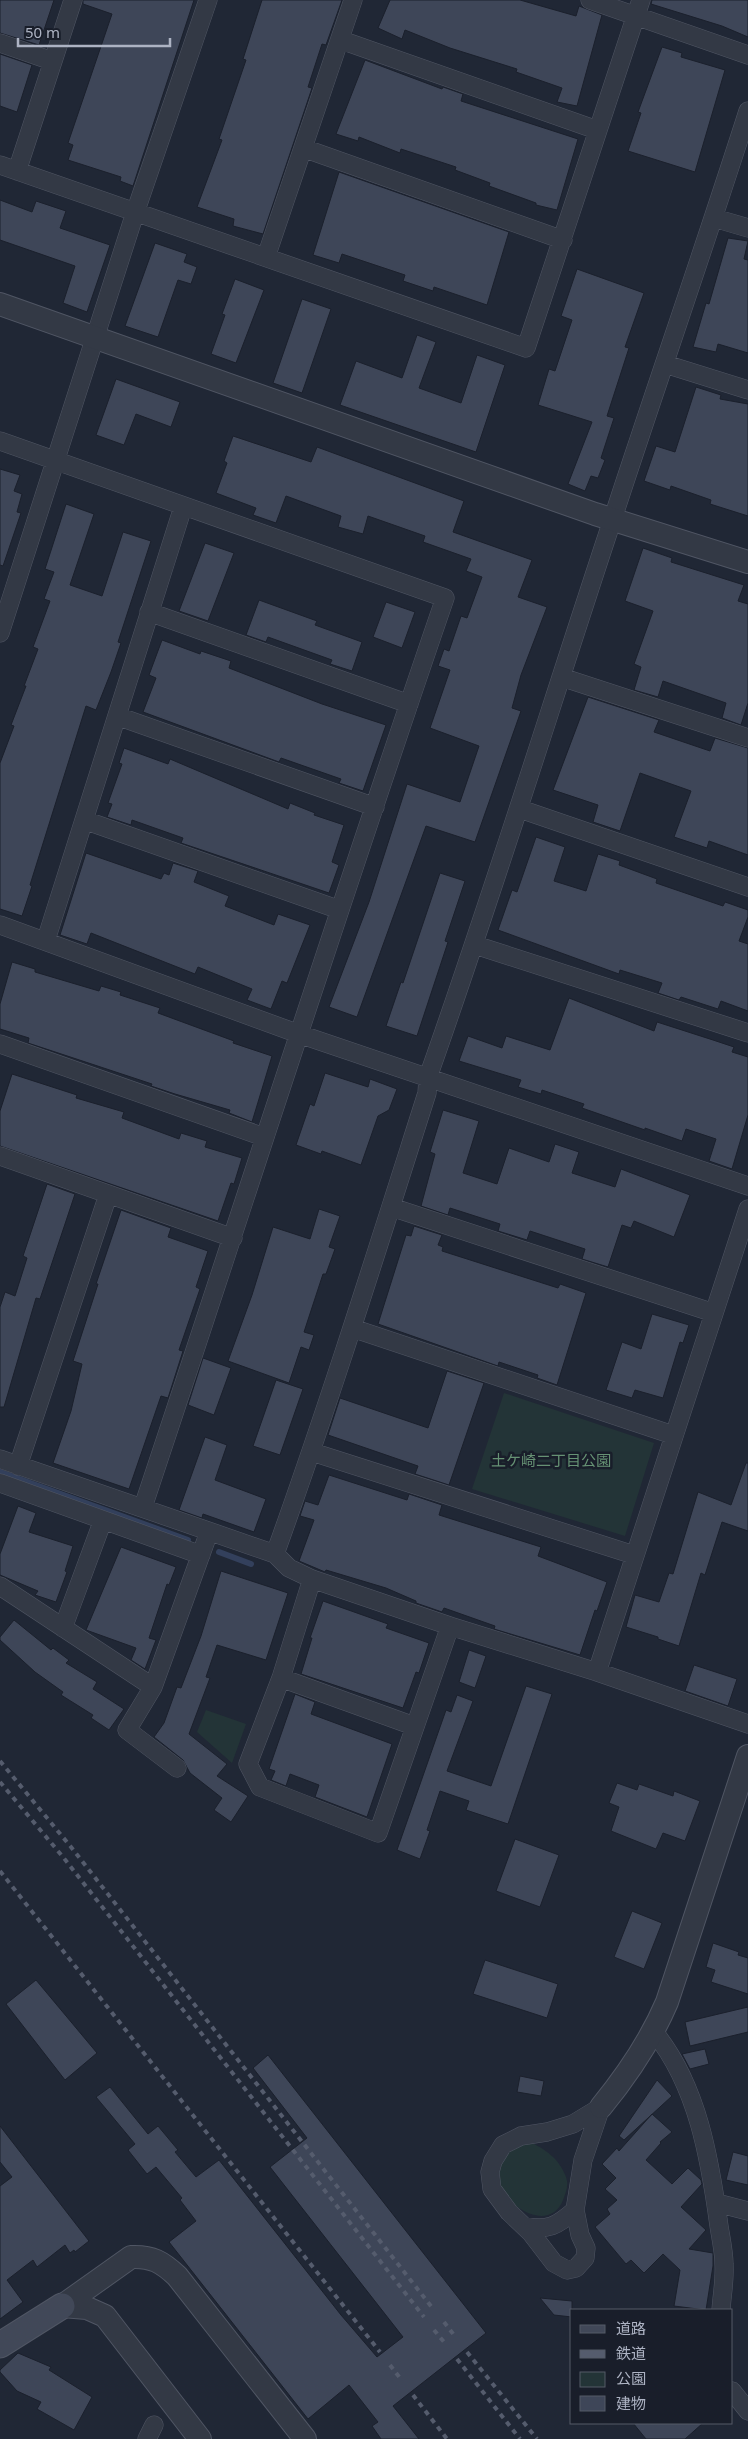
<svg xmlns="http://www.w3.org/2000/svg" width="748" height="2439" font-family="'Noto Sans','Noto Sans JP',sans-serif">
<style>
.green{fill:#233437}
.lines{fill:none;stroke-linecap:round;stroke-linejoin:round}
.stream{stroke:#33405c;stroke-width:6}
.building{fill:#3e4658;stroke:#1b202c}
.minor-casing{stroke:#505664;stroke-width:19}
.tertiary-casing{stroke:#505664;stroke-width:24}
.secondary-casing{stroke:#505664;stroke-width:27}
.minor{stroke:#333945;stroke-width:18}
.tertiary{stroke:#333945;stroke-width:22}
.secondary{stroke:#414858;stroke-width:25}
.rail{stroke:#555c6d;stroke-width:4;stroke-dasharray:5 5;stroke-linecap:butt}
.labels{text-anchor:middle;stroke-width:5;stroke-linejoin:round;paint-order:stroke}
.park-label{font-size:15px;fill:#669274;stroke:#191e2a}
</style>
<rect width="100%" height="100%" fill="#202735"/>
<!-- green -->
<path class="green" d="M504,1393L654,1443L625,1536L472,1489Z
M206,1710L246,1724L232,1763L197,1732Z
M528,2141C545,2149 559,2158 566,2177C569,2185 566,2192 563,2200C547,2241 481,2194 502,2157C507,2149 520,2145 528,2141Z"/>
<g class="lines">
<!-- stream -->
<path class="stream" d="M0,1472L188,1540
M219,1552L251,1564"/>
</g>
<!-- building -->
<path class="building" d="M0,0H54L39,45L0,33Z
M83,0H194L133,186L120,181L121,177L68,160L73,145L68,143L112,14L83,4Z
M262,0H342L326,45L322,44L308,87L312,88L263,234L233,226L234,219L197,207L222,140L219,139L246,60L243,59Z
M390,0H520L576,16L579,6L602,15L577,106L557,102L562,88L516,72L517,69L450,48L405,30L402,39L378,28Z
M652,0H748V37L722,26L651,4Z
M662,47L682,53L681,57L725,70L695,172L628,151L641,113L638,112Z
M0,54L32,65L17,112L0,106Z
M365,60L442,89L443,87L460,93L463,94L461,101L578,139L557,210L536,205V203L489,186L490,183L455,170L456,167L401,149L400,153L359,137L358,141L336,134Z
M339,172L509,232L487,305L434,287L433,291L403,281L405,275L342,254L339,263L313,255Z
M0,200L32,212L36,201L66,211L60,228L110,245L87,312L63,303L75,266L0,240Z
M728,238L748,241L744,259L748,260V353L718,344L716,352L693,347L706,303L709,304Z
M155,243L187,254L184,262L197,267L191,284L178,280L158,337L125,326Z
M577,269L644,293L625,347L629,348L607,416L614,418L601,458L605,460L598,478L591,476L585,491L568,484L592,422L538,405L549,369L555,371L572,320L561,316Z
M235,279L264,290L236,363L211,354L225,315L222,314Z
M302,299L331,309L302,393L273,383Z
M417,335L436,342L419,388L461,403L477,355L505,365L476,452L340,405L356,361L402,378Z
M116,379L180,402L171,427L136,414L124,445L96,435Z
M696,387L721,395L720,399L748,404V516L710,504L711,500L671,486L670,490L644,481L656,446L675,452Z
M233,436L311,462L317,447L464,501L453,532L532,560L518,597L547,607L521,675L512,708L521,711L475,842L426,826L357,1017L329,1007L369,902L407,784L460,802L479,746L430,728L450,670L438,666L444,649L449,651L461,616L467,618L482,577L466,571L471,559L423,542L425,536L368,516L363,534L338,527L341,516L286,496L276,523L253,515L256,508L216,493L227,463L224,461Z
M0,469L20,475L14,491L22,494L17,512L21,513L3,566L0,565Z
M66,504L94,514L70,585L102,596L123,532L151,541L118,642L121,643L111,672L96,710L86,706L30,885L32,886L22,916L0,909V763L14,726L11,725L26,686H24L38,649L33,647L50,601L44,599L54,572L45,569Z
M205,543L234,553L208,621L179,611Z
M643,548L672,558L671,562L744,585L738,601L748,604V703L741,725L722,718L726,703L663,681L658,697L634,690L641,667L634,664L653,611L625,601Z
M259,600L317,621L315,625L362,642L352,671L330,664L332,660L268,637L266,642L246,635Z
M386,602L415,612L402,648L373,637Z
M162,640L200,654L201,651L231,661L229,668L322,704L386,725L363,791L339,783L341,779L281,758L279,762L143,712L156,678L149,675Z
M588,697L659,720L654,732L710,751L715,738L748,748V855L709,841L707,848L674,837L691,791L640,773L620,831L593,822L598,805L553,790Z
M124,748L168,764L170,759L288,809L290,803L315,813L314,815L344,825L332,862L339,865L329,893L181,843L183,838L132,820L131,825L107,817L112,804L108,803L122,764L119,763Z
M536,837L565,847L554,881L586,891L598,854L620,861L619,865L657,879L656,883L723,906L725,902L748,910V917L739,941L748,944V1011L721,1001L718,1009L681,997L679,1000L658,993L662,983L620,970L619,974L498,930L512,890L517,892Z
M86,853L161,879L164,873L169,875L173,863L198,871L194,882L229,896L225,906L274,925L278,914L310,925L287,983L282,981L271,1009L247,1000L252,989L198,967L195,974L91,933L87,944L60,935Z
M440,873L465,881L445,941L448,942L417,1036L386,1026L401,982L403,983Z
M12,962L35,969V972L99,991L101,986L121,992L120,995L160,1008L158,1013L234,1041L233,1043L272,1056L252,1122L229,1113L230,1110L175,1094L151,1086L152,1084L28,1043L29,1038L0,1029V1004Z
M569,998L654,1031L657,1022L713,1040L734,1047L732,1052L748,1057V1115L732,1169L709,1161L716,1139L686,1129L682,1141L645,1128V1130L582,1108L584,1104L542,1090L541,1094L518,1087L521,1080L459,1061L468,1036L502,1048L506,1036L550,1050Z
M325,1073L368,1087L370,1079L397,1089L389,1110L378,1116L361,1165L322,1151L321,1154L296,1145L310,1104L314,1106Z
M12,1074L77,1095L76,1098L124,1112L122,1118L179,1139L181,1133L207,1141L205,1147L242,1158L234,1184L231,1183L218,1221L0,1146V1111Z
M443,1110L479,1121L463,1173L497,1184L509,1148L549,1162L555,1144L579,1152L572,1173L615,1187L621,1169L690,1195L674,1237L634,1221L631,1228L622,1225L608,1267L582,1259L585,1249L530,1231L527,1240L498,1231L500,1224L450,1208L448,1215L421,1206L435,1154L430,1152Z
M47,1184L75,1194L40,1299L36,1298L4,1407H0V1307L5,1292L15,1296L27,1258L23,1256Z
M319,1209L340,1216L329,1247L335,1249L326,1274H323L304,1332L314,1335L309,1350L301,1347L289,1383L228,1361L252,1295L273,1227L310,1239Z
M121,1210L171,1228L168,1237L208,1251L196,1287L200,1289L179,1350L183,1351L168,1398L161,1396L129,1489L53,1463L71,1411L82,1364L73,1361L98,1284H96Z
M414,1226L442,1235L438,1245L443,1247L442,1251L558,1288L560,1284L586,1293L557,1385L537,1378L538,1375L499,1362L498,1366L378,1324L406,1235L411,1236Z
M652,1314L689,1325L683,1343L680,1342L663,1398L635,1390L632,1398L606,1390L622,1342L641,1349Z
M203,1358L231,1368L214,1415L188,1405Z
M447,1371L484,1383L449,1485L415,1474L418,1466L328,1435L340,1398L428,1428Z
M276,1380L303,1389L280,1455L253,1446Z
M205,1437L227,1445L215,1480L266,1499L254,1532L203,1514L202,1518L179,1510Z
M746,1463H748V1531L722,1522L705,1575L701,1573L679,1646L658,1639V1637L626,1627L635,1595L659,1602L669,1573L673,1574L698,1492L731,1505Z
M329,1475L407,1500L409,1494L442,1505L439,1515L541,1547L538,1556L607,1582L597,1611L595,1610L580,1655L494,1629L495,1626L444,1608L442,1612L416,1603V1601L386,1588L326,1570L325,1572L299,1561L314,1520L300,1516L305,1501L318,1505Z
M18,1506L36,1513L29,1532L73,1546L65,1571L67,1572L56,1602L35,1595L38,1591L0,1575V1554Z
M121,1547L176,1567L169,1585L167,1584L149,1638L156,1640L145,1669L131,1660L136,1648L86,1630Z
M221,1571L288,1593L266,1660L217,1645L206,1677L210,1678L189,1734L227,1764L217,1776L248,1796L231,1822L214,1810L222,1798L190,1773L183,1760L154,1737L164,1723L177,1687L181,1688L201,1636Z
M323,1601L388,1624L386,1628L429,1643L419,1673L416,1672L403,1708L301,1674L312,1638H310Z
M14,1620L51,1650L53,1648L69,1660L66,1663L97,1682L93,1689L124,1709L109,1730L91,1718L93,1715L61,1695L63,1692L35,1672L0,1640V1637Z
M469,1650L486,1656L475,1688L459,1682Z
M694,1665L737,1679L728,1706L685,1691Z
M526,1686L552,1694L508,1824L466,1810L469,1801L440,1791L427,1830L430,1831L420,1859L397,1850L446,1710L451,1712L457,1695L473,1701L447,1771L491,1786Z
M295,1694L315,1702L311,1714L392,1744L367,1817L315,1797L319,1785L290,1774L286,1786L271,1780L275,1771L269,1769Z
M617,1783L637,1790L639,1784L673,1796L674,1791L700,1801L685,1841L663,1833L656,1849L611,1831L619,1807L609,1803Z
M515,1839L559,1855L540,1907L496,1891Z
M632,1911L662,1923L644,1969L614,1957Z
M713,1943L739,1952L738,1955L748,1958V1994L711,1982L715,1970L706,1967Z
M485,1960L558,1984L547,2018L473,1994Z
M36,1980L97,2053L65,2080L6,2004Z
M748,2007V2032L690,2046L685,2022Z
M705,2049L709,2064L690,2069L682,2054Z
M268,2055L486,2333L393,2406L419,2439H381L372,2426L378,2422L349,2385L308,2419L169,2242L196,2221L180,2200L182,2198L156,2167L147,2174L128,2150L135,2144L96,2097L110,2087L148,2134L158,2126L178,2150L175,2152L196,2177L219,2160L341,2315L377,2357L403,2337L270,2167L307,2138L253,2068Z
M520,2076L544,2081L541,2096L517,2092Z
M657,2080L672,2096L624,2140L619,2136Z
M652,2114L672,2132L660,2142L661,2143L646,2160L672,2184L688,2168L701,2180L702,2184L681,2207L706,2230L689,2249L713,2253V2266L706,2310L674,2306L680,2270L663,2254L644,2273L631,2260L626,2264L595,2227L610,2214L607,2209L617,2200L605,2189L616,2178L602,2164L617,2148L619,2151Z
M0,2126L89,2241L75,2252L74,2250L70,2253L65,2245L37,2267L33,2260L7,2280L23,2302L0,2319V2186L12,2177L0,2162Z
M733,2152L748,2156V2185L726,2180Z
M540,2298L572,2301V2317L554,2315Z
M18,2353L51,2367L49,2370L92,2397L74,2430L37,2409L41,2402L17,2391L0,2372V2370Z
M633,2423H703L685,2439H646Z"/>
<g class="lines">
<defs>
<path id="minor" d="M590,0L748,55
M341,40L597,130
M0,43L52,61
M303,148L563,240
M0,165L526,348L641,0
M17,171L73,0
M714,218L748,228
M266,257L353,0
M665,364L748,390
M0,441L445,598C341,900 244,1204 143,1507
M149,612L409,704
M0,633L135,213L208,0
M561,677L748,738
M117,716L375,807
M520,809L748,887
M84,820L340,910
M0,925L299,1034L748,1186
M46,940L183,507
M475,945L748,1033
M0,1044L264,1137
M0,1156L233,1238
M391,1207L714,1313
M352,1328L673,1435
M312,1452L634,1555
M0,1459L275,1554L289,1568L312,1579L450,1626L597,1672L748,1724
M18,1466L108,1195
M0,1483L201,1555
M275,1554C330,1401 378,1247 427,1093L428,1077C493,894 550,708 611,524C656,386 704,249 748,111
M312,1579L281,1678L248,1764L260,1787L378,1833L450,1626
M0,1586L153,1687L209,1532
M63,1628L103,1520
M597,1672L748,1209
M281,1678L414,1726
M153,1687L127,1730L177,1768
M654,2032C698,2086 710,2160 719,2226C721,2239 724,2252 724,2264C725,2279 722,2295 721,2310
M601,2107L583,2160L575,2210L580,2235L586,2248L585,2258L576,2268L567,2270L554,2263L531,2233L509,2212L492,2189L490,2172L493,2161L503,2145L521,2136L547,2132L573,2124Z
M717,2203L748,2211
M524,2226C548,2231 557,2226 575,2210
M732,2391L748,2411
M147,2439L154,2425"/>
<path id="tertiary" d="M0,304L595,514L748,562
M601,2107C628,2074 650,2042 667,2002L748,1756
M62,2306L131,2257C152,2256 162,2262 177,2276L305,2439
M62,2306L87,2308L105,2316L200,2439"/>
<path id="secondary" d="M0,2345L62,2306"/>
</defs>
<!-- minor casing -->
<use href="#minor" class="minor-casing"/>
<!-- tertiary casing -->
<use href="#tertiary" class="tertiary-casing"/>
<!-- secondary casing -->
<use href="#secondary" class="secondary-casing"/>
<!-- minor -->
<use href="#minor" class="minor"/>
<!-- tertiary -->
<use href="#tertiary" class="tertiary"/>
<!-- secondary -->
<use href="#secondary" class="secondary"/>
<!-- rail -->
<path class="rail" d="M0,1761L71,1847L434,2310
M0,1782L63,1857L424,2317
M0,1871L380,2352
M444,2322L454,2335
M434,2330L444,2342
M467,2352L537,2439
M457,2359L520,2439
M390,2365L400,2378
M413,2395L447,2439"/>
</g>
<g class="labels">
<!-- park labels -->
<g class="park-label">
<text x="551" y="1466">土ケ崎二丁目公園</text>
</g>
</g>
<!-- legend -->
<rect x="570" y="2309" width="162" height="115" fill="#191e2a" stroke="#545a67"/>
<rect x="580" y="2325" width="25" height="8" fill="#414858" stroke="#545a67"/>
<text x="616" y="2334" font-size="15" fill="#adb3c3">道路</text>
<rect x="580" y="2350" width="25" height="8" fill="#555c6d" stroke="#545a67"/>
<text x="616" y="2359" font-size="15" fill="#adb3c3">鉄道</text>
<rect x="580" y="2372" width="25" height="15" fill="#233437" stroke="#545a67"/>
<text x="616" y="2384" font-size="15" fill="#adb3c3">公園</text>
<rect x="580" y="2396" width="25" height="15" fill="#3e4658" stroke="#545a67"/>
<text x="616" y="2409" font-size="15" fill="#adb3c3">建物</text>
<!-- scale -->
<path d="M18 38v8h152v-8" fill="none" stroke="#adb3c3" stroke-width="2.5"/>
<text x="25" y="38" font-size="15" fill="#adb3c3" stroke="#191e2a" stroke-width="4" paint-order="stroke">50 m</text>
</svg>
